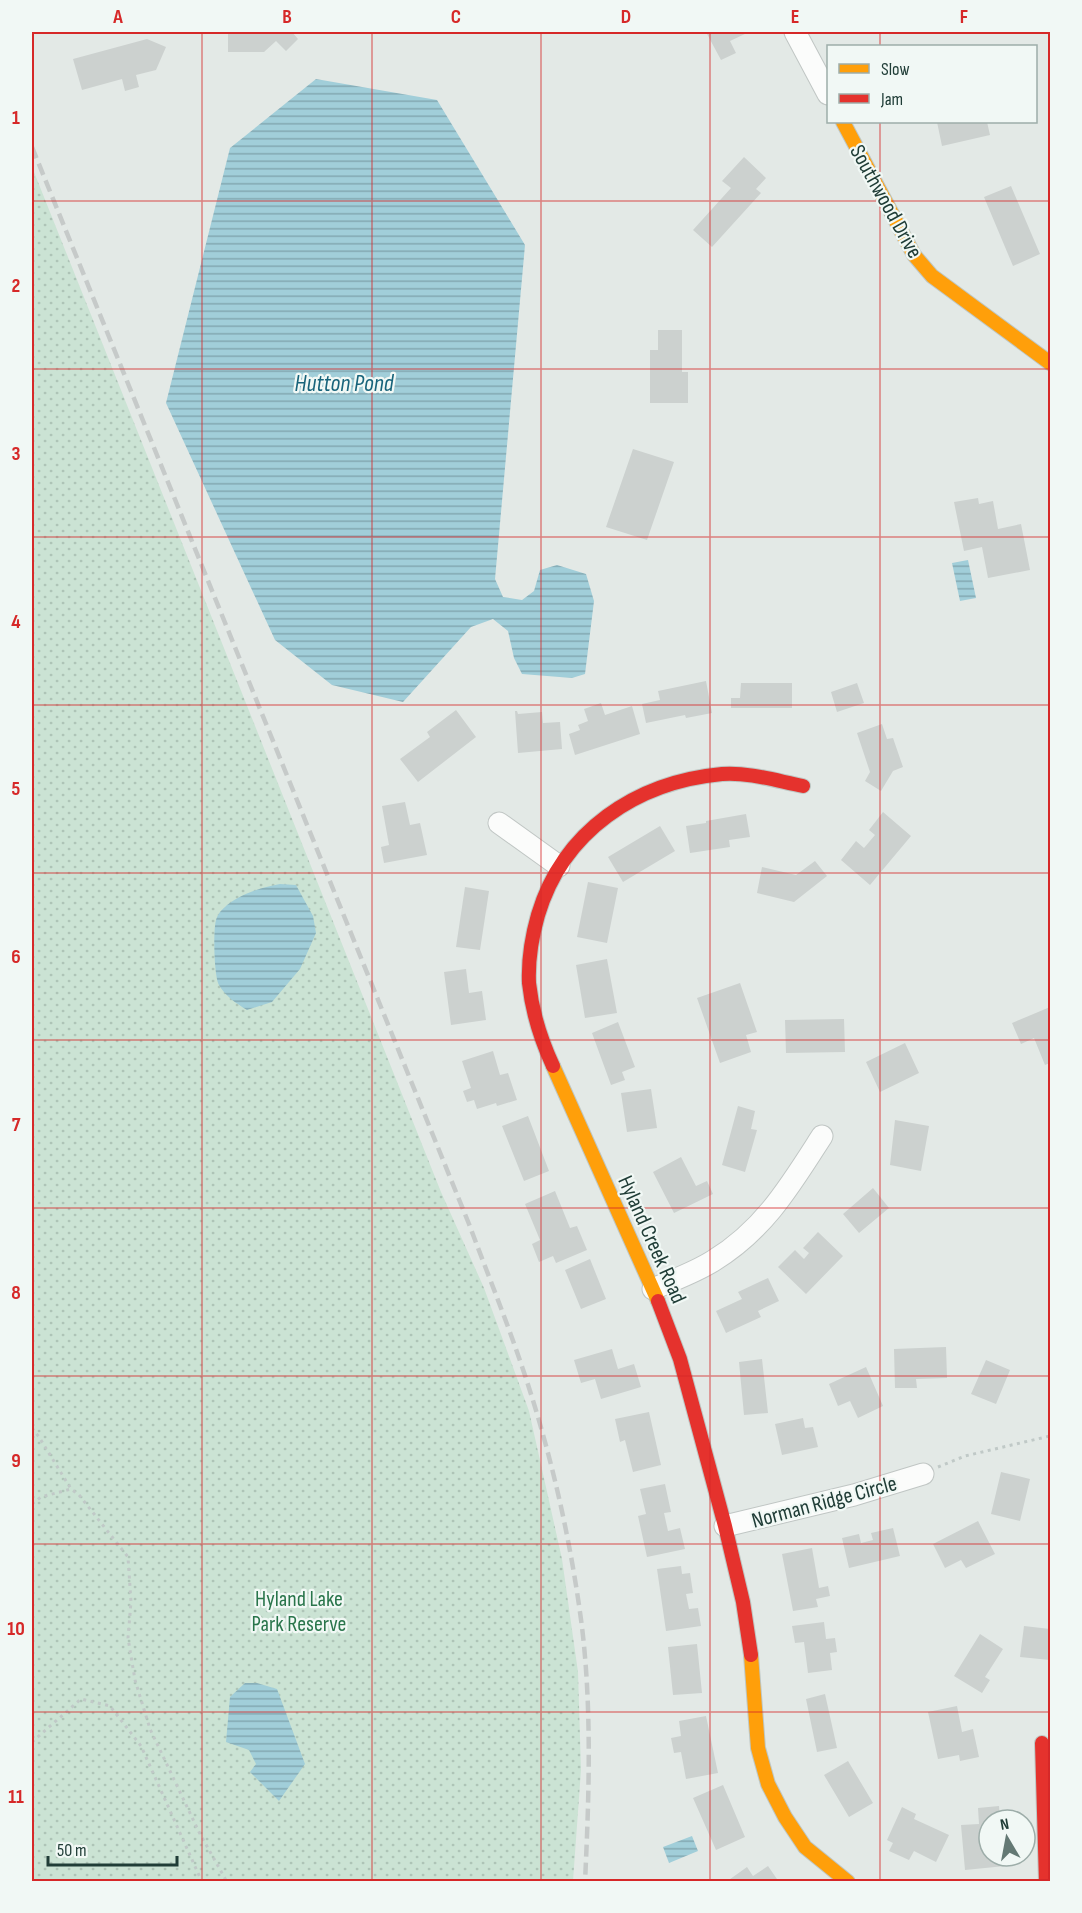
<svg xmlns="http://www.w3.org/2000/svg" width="1082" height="1913" font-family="'Sofia Sans Condensed',sans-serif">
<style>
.park{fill:url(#park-dots)}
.water{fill:url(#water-rules)}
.building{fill:#ccd1cf}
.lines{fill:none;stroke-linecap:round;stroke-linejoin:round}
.street-casing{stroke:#c0c6c4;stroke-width:23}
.slow-casing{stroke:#bec7c4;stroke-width:16}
.jam-casing{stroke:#bec7c4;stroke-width:16}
.path{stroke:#c0c9c7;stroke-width:3;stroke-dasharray:3 4.5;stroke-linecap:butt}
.street{stroke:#fbfcfb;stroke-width:21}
.slow{stroke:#ff9f0a;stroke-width:14}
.jam{stroke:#e5322d;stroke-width:14}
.rail{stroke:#c6cac9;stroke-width:4.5;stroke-dasharray:12 6;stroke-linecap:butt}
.grid{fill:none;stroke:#d62828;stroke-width:1.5;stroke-opacity:0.55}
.labels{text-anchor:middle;stroke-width:4.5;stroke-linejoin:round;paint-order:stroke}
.street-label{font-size:22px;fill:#203d37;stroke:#f1f8f5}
.park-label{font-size:22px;fill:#29754b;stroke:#f1f8f5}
.water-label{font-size:24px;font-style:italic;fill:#18647b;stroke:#f1f8f5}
.neatline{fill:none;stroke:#d62828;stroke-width:2}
.grid-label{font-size:20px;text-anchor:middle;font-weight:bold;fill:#d62828}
</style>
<defs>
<pattern id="park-dots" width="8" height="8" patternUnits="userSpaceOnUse" patternTransform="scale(1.5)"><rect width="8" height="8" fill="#cbe3d4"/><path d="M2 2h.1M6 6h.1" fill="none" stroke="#aec4b7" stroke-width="1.8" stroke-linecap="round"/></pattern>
<pattern id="water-rules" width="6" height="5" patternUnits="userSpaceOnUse" patternTransform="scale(1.5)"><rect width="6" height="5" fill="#a1ced9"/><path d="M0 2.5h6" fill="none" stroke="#83a8b1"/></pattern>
</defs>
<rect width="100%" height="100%" fill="#e3e9e6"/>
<!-- park -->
<path class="park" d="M32,167L441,1192L484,1288L529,1411L562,1559L578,1672L581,1770L573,1881H32Z"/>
<!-- water -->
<path class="water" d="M316,79L437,100L525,245L495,579L503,597L522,600L534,591L540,570L557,565L586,574L594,601L585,674L572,678L522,674L514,658L508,631L493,619L471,627L403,702L332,685L275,640L166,403L230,148Z
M968,560L976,598L960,601L952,563Z
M280,884L296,885L313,916L316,933L300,969L272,1002L247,1010C236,1003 226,997 219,985C214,976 213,931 216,920C217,916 221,910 224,908C237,895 262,887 280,884Z
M245,1683H257L277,1689L305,1764L279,1801L250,1772L256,1764L249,1750L226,1742L230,1697Z
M692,1836L698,1851L669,1863L663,1847Z"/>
<!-- building -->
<path class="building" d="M228,32H292L298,39L286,51L276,41L264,52H228Z
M706,32H746L747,33L730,41L736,53L721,60Z
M147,39L166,47L156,70L136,75L139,87L125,91L122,79L82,90L73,59Z
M937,122H987L990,135L942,146Z
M744,157L766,178L756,189L761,193L712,247L693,230L731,188L722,181Z
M1011,186L1040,254L1013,266L984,197Z
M658,330H682V372H688V403H650V350H658Z
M633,449L674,462L647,540L606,527Z
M978,498L979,504L993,501L998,529L1021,524L1030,570L988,578L982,547L964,551L954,502Z
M706,681L712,713L686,718L685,715L646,723L642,704L660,700L658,691Z
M741,683H792V708H731V698H740Z
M857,683L864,703L837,712L831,692Z
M601,703L605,715L632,706L640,734L575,755L569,734L580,730L578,725L588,721L584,709Z
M456,710L476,737L418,782L400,759L430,737L427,732Z
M515,711H517L518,714L542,712L543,723L560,722L562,749L518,753Z
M882,724L887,739L893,738L903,767L893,771L881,791L865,781L870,772L857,733Z
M405,802L410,825L420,823L427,855L384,863L381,847L389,845L382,806Z
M883,812L911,836L870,885L841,860L856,841L864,848L875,835L869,830Z
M746,814L750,837L729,840L730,847L690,853L686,826L706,823V821Z
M660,826L675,851L623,882L608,857Z
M815,861L827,876L794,902L757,893L762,867L796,875Z
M588,882L618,888L607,943L577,937Z
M465,887L489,891L480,950L456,947Z
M607,959L617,1013L585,1018L576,965Z
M466,969L469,993L482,991L486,1020L451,1025L444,972Z
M740,983L757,1032L746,1035L751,1052L720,1063L697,998Z
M1050,1007V1063L1045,1065L1034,1038L1021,1044L1012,1023Z
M844,1019L845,1052L786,1053L785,1020Z
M618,1022L635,1067L622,1072L625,1080L611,1085L592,1033Z
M905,1043L919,1073L880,1092L866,1062Z
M493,1051L500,1075L508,1073L517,1100L497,1106L496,1103L477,1109L474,1100L467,1102L463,1091L471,1088L462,1061Z
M651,1089L657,1128L627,1132L621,1093Z
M738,1106L755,1111L751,1129L757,1130L745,1172L722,1165Z
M528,1116L549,1171L524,1181L502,1126Z
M895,1120L929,1126L921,1171L890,1165Z
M681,1157L696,1186L707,1181L713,1194L674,1213L653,1172Z
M873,1188L889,1208L859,1233L843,1214Z
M555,1191L570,1228L577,1226L587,1250L556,1263L553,1256L539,1262L532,1244L540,1240L525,1204Z
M818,1232L843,1256L806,1294L778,1267L795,1250L804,1259L809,1253L803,1248Z
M590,1259L606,1299L581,1309L565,1270Z
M768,1278L779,1301L758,1311L761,1317L726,1333L716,1311L742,1299L738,1292Z
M946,1347L947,1378L916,1379L917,1388H895L894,1349Z
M612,1349L618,1369L634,1364L641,1387L601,1399L595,1379L581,1383L574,1360Z
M762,1359L768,1413L744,1415L739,1362Z
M986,1360L1010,1370L996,1404L971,1394Z
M866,1367L883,1406L858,1418L850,1401L838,1406L829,1384Z
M649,1412L661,1465L633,1472L625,1440L620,1442L615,1419Z
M803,1418L805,1428L813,1427L818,1447L782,1455L775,1424Z
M1001,1472L1030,1479L1020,1521L991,1514Z
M665,1484L671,1512L664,1513L668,1531L680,1528L685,1549L647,1557L638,1516L646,1514L640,1489Z
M978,1521L995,1554L966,1568L961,1560L945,1568L933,1544Z
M893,1528L900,1556L849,1568L842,1538L859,1534L861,1543L873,1540L871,1533Z
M812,1548L819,1588L828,1586L830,1596L816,1599L818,1607L793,1611L782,1554Z
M681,1566L682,1574L690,1573L693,1593L686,1594L689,1609L698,1608L701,1626L666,1631L657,1569Z
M824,1622L826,1639L835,1638L837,1652L830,1653L832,1670L808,1673L804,1642L795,1643L792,1626Z
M1024,1626L1050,1629V1660L1020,1657Z
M980,1634L1003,1649L985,1677L990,1680L982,1693L954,1676Z
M697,1644L702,1693L673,1695L668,1647Z
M825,1694L837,1748L817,1752L806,1699Z
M957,1706L962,1732L973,1729L979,1757L960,1761L959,1755L938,1759L928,1712Z
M706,1716L718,1773L686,1779L681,1752L674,1753L671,1738L681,1736L679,1721Z
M848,1761L873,1803L849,1817L824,1775Z
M723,1785L745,1837L716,1850L693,1798Z
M999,1806L1000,1820H989V1856H1004L1005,1866L965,1870L961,1825L979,1824L978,1808Z
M902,1807L916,1814L914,1819L949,1835L936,1862L914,1851L909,1860L889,1851L893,1843L887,1840Z
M768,1866L779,1882H726L747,1867L753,1876Z"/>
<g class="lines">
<defs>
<path id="street" d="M795,32L828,94
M499,823L559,866
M653,1289C673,1280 694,1273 713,1261C764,1230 790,1186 822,1136
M725,1526L854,1495L923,1474"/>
<path id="slow" d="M843,122L914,255L932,276L1050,363
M553,1066L658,1301
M751,1655L758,1748L768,1784L785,1817L805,1847L848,1882"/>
<path id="jam" d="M553,1066C541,1040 532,1011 529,983C528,960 532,936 538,915C563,831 636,782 722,774C749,772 777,781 803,786
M658,1301L680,1359L725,1526L743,1602L751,1655
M1042,1743L1046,1882"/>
</defs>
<!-- street casing -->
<use href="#street" class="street-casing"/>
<!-- slow casing -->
<use href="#slow" class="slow-casing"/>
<!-- jam casing -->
<use href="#jam" class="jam-casing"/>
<!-- path -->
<path class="path" d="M32,1428L39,1437L71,1489
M938,1467L965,1456L1050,1436
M32,1504L41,1497L71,1489L79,1495L128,1557L131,1602L128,1638L135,1680L150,1729L199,1832L227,1882
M32,1742L81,1699L110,1706L141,1746L202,1882"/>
<!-- street -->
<use href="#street" class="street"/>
<!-- slow -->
<use href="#slow" class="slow"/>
<!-- jam -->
<use href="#jam" class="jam"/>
<!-- rail -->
<path class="rail" d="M32,147L469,1224C485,1267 502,1309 517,1352C548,1440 570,1534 582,1627C592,1711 589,1797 585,1882"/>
</g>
<!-- grid -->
<path class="grid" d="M202,32V1882M372,32V1882M541,32V1882M710,32V1882M880,32V46M880,122V1882M32,201H1050M32,369H1050M32,537H1050M32,705H1050M32,873H1050M32,1040H1050M32,1208H1050M32,1376H1050M32,1544H1050M32,1712H1050"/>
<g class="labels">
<!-- street labels -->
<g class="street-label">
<text transform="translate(887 201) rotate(61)" y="8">Southwood Drive</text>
<text transform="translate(653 1239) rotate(66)" y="8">Hyland Creek Road</text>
<text transform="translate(824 1501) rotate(-15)" y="8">Norman Ridge Circle</text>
</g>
<!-- park labels -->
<g class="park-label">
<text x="299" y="1606">Hyland Lake<tspan x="299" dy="25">Park Reserve</tspan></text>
</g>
<!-- water labels -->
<g class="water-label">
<text x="344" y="391">Hutton Pond</text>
</g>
</g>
<!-- border -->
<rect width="1082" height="1913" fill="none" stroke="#f1f8f5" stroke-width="66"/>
<!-- legend -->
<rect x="827" y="45" width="210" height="78" fill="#f1f8f5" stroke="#9dada9" stroke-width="1.5"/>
<rect x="839" y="64" width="30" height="9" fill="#ff9f0a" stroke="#9dada9" stroke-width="1.5"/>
<text x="881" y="75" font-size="18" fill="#203d37">Slow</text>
<rect x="839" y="94" width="30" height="9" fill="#e5322d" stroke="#9dada9" stroke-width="1.5"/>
<text x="881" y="105" font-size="18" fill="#203d37">Jam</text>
<!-- north arrow -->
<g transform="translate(1007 1838) rotate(350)"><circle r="28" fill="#f1f8f5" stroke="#9dada9" stroke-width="1.5"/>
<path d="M0-4.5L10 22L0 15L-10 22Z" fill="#647974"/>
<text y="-9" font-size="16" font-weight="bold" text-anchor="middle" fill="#203d37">N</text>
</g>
<!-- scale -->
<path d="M48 1856v9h129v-9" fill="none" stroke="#203d37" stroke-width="3"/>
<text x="57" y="1856" font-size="18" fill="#203d37" stroke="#f1f8f5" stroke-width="4.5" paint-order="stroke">50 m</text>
<rect x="33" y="33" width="1016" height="1847" class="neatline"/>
<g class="grid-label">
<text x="118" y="23">A</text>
<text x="287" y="23">B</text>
<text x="456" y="23">C</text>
<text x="626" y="23">D</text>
<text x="795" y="23">E</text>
<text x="964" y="23">F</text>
<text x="16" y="124">1</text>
<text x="16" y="292">2</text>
<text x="16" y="460">3</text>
<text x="16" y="628">4</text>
<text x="16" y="795">5</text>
<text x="16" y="963">6</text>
<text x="16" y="1131">7</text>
<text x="16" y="1299">8</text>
<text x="16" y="1467">9</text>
<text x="16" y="1635">10</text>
<text x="16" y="1803">11</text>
</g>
</svg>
